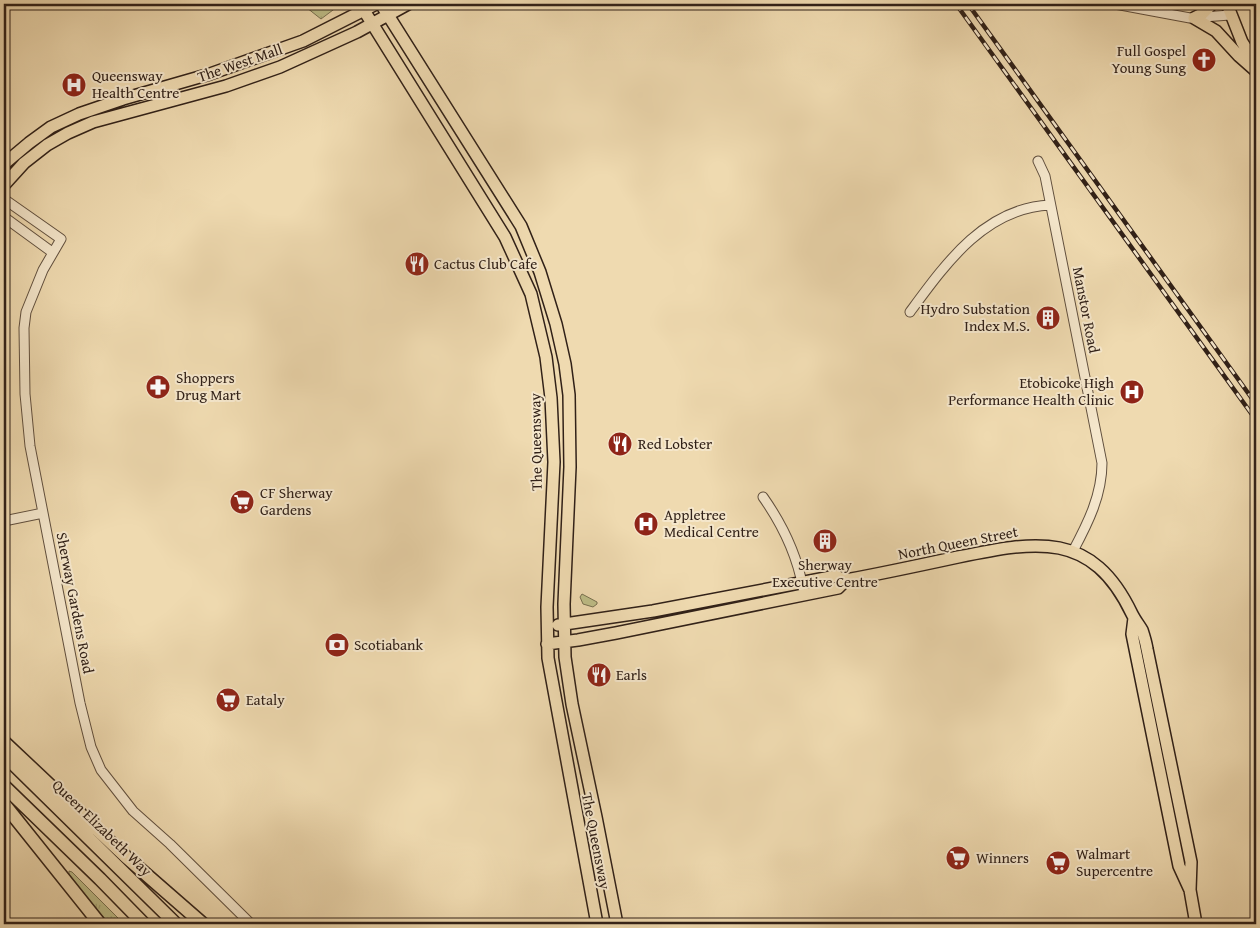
<svg xmlns="http://www.w3.org/2000/svg" width="1260" height="928" font-family="'Gentium Book Plus',serif">
<style>
.grass{fill:url(#grass-tufts);stroke:#787050}
.garden{fill:#bebe88;stroke:#787050}
.lines{fill:none;stroke-linecap:round;stroke-linejoin:round}
.minor-casing{stroke:#604f3e;stroke-width:11}
.major-casing{stroke:#312118;stroke-width:14}
.highway-casing{stroke:#312118;stroke-width:15}
.minor{stroke:#f5e7cc;stroke-width:9}
.major{stroke:#efdab0;stroke-width:11}
.highway{stroke:#efdab0;stroke-width:12}
.rail-casing{stroke:#312118;stroke-width:4.5}
.rail{stroke:#f5e7cc;stroke-width:2.5;stroke-dasharray:8;stroke-linecap:butt}
.labels{text-anchor:middle;stroke-width:4;stroke-linejoin:round;paint-order:stroke}
.poi-label{font-size:15px;fill:#312118;stroke:#f5e7cc;text-anchor:start}
.street-label{font-size:15px;fill:#312118;stroke:#f5e7cc}
</style>
<defs>
<pattern id="grass-tufts" width="24" height="20" patternUnits="userSpaceOnUse" patternTransform="scale(1.25)"><rect width="24" height="20" fill="#bebe88"/><path d="M3 7l-1-3M5 7V3M7 7l1-3M15 17l-1-3M17 17v-4M19 17l1-3" fill="none" stroke="#a4a375"/></pattern>
</defs>
<rect width="100%" height="100%" fill="#efdab0"/>
<filter id="stains"><feTurbulence type="fractalNoise" baseFrequency=".004" numOctaves="4"/><feColorMatrix values="0 0 0 0 .2 0 0 0 0 .09 0 0 0 0 .02 0 0 0 .5 -.17"/></filter>
<radialGradient id="worn" r=".72"><stop offset=".6" stop-color="#630" stop-opacity="0"/><stop offset="1" stop-color="#630" stop-opacity=".3"/></radialGradient>
<!-- grass -->
<path class="grass" d="M302,4H337V7L321,19Z
M69,871L72,872L124,924H108L69,877Z"/>
<!-- garden -->
<path class="garden" d="M582,594L597,602V604L593,607L583,604L580,597Z"/>
<g class="lines">
<defs>
<path id="minor" d="M1115,4L1190,18L1230,15
M1038,161L1045,176L1102,463C1102,495 1088,523 1073,551
M4,199L61,239L43,270L26,312L24,328L25,394L30,446L80,703L91,747L101,770L133,811L170,844L251,924
M4,217L52,252
M910,312C946,263 985,208 1050,205
M763,497C782,524 797,555 803,588
M4,521L43,513"/>
<path id="major" d="M360,4L505,237L531,294L546,357L551,398L554,462L547,607L548,658L597,924
M381,4L521,226L540,272L556,324L565,364L569,395L570,467L564,604L565,657L572,704L596,817L617,924
M1227,4L1242,42L1256,64
M1194,18L1216,31L1239,56L1256,71
M1194,18L1202,14L1212,4
M4,164L29,143L51,127L79,114L123,99L210,74L303,41L376,4
M4,185L24,163L47,145L68,133L93,122L226,86L280,67L357,32L408,4
M1134,618L1132,634L1179,866L1190,890L1196,924
M558,625L653,611L836,576L846,580
M547,644L578,640L616,633L838,588L846,580C884,573 921,565 958,557C1036,541 1092,530 1132,614C1135,620 1139,625 1142,630C1144,636 1146,643 1147,649L1191,862L1190,890"/>
<path id="highway" d="M4,742L125,856L203,924
M4,755L176,924
M4,786L100,879L144,924
M4,804L100,924"/>
</defs>
<!-- minor casing -->
<use href="#minor" class="minor-casing"/>
<!-- major casing -->
<use href="#major" class="major-casing"/>
<!-- highway casing -->
<use href="#highway" class="highway-casing"/>
<!-- minor -->
<use href="#minor" class="minor"/>
<!-- major -->
<use href="#major" class="major"/>
<!-- highway -->
<use href="#highway" class="highway"/>
<defs>
<path id="rail" d="M956,4L1256,420
M968,4L1256,404"/>
</defs>
<!-- rail casing -->
<use href="#rail" class="rail-casing"/>
<!-- rail -->
<use href="#rail" class="rail"/>
</g>
<!-- icons -->
<defs>
<symbol id="church-disc" viewBox="-11 -11 22 22"><circle r="9.5" fill="#8f2418" stroke="#f5e7cc"/><path d="M-1.2-6h2.4v3.5h3.3v2.4h-3.3V6h-2.4V-.1h-3.3v-2.4h3.3Z" fill="#fff"/></symbol>
<symbol id="hospital-disc" viewBox="-11 -11 22 22"><circle r="9.5" fill="#8f2418" stroke="#f5e7cc"/><path d="M-5-5h3v3.5h4V-5h3V5h-3V1.5h-4V5h-3Z" fill="#fff"/></symbol>
<symbol id="restaurant-disc" viewBox="-11 -11 22 22"><circle r="9.5" fill="#8f2418" stroke="#f5e7cc"/><path d="M-5-6h1v4h1v-4h1v4h1v-4h1v5L-1.5 .5V6h-2V.5L-5-1ZM5-6V6H3V1.5H1.5Q1.5-4 5-6Z" fill="#fff"/></symbol>
<symbol id="building-disc" viewBox="-11 -11 22 22"><circle r="9.5" fill="#8f2418" stroke="#f5e7cc"/><path d="M-4-6H4V6H1V3H-1V6H-4ZM-2.5-4.3h1.7v1.8h-1.7ZM.8-4.3h1.7v1.8H.8ZM-2.5-1h1.7V.8h-1.7ZM.8-1h1.7V.8H.8Z" fill="#fff"/></symbol>
<symbol id="pharmacy-disc" viewBox="-11 -11 22 22"><circle r="9.5" fill="#8f2418" stroke="#f5e7cc"/><path d="M-2-6h4v4h4v4h-4v4h-4v-4h-4v-4h4Z" fill="#fff"/></symbol>
<symbol id="supermarket-disc" viewBox="-11 -11 22 22"><circle r="9.5" fill="#8f2418" stroke="#f5e7cc"/><path d="M-6-5.5h2.5l.6 2H6L4.5 2H-2.5L-4.4-4H-6ZM-1.5 3.2a1.3 1.3 0 1 0 .1 0ZM3 3.2a1.3 1.3 0 1 0 .1 0Z" fill="#fff"/></symbol>
<symbol id="bank-disc" viewBox="-11 -11 22 22"><circle r="9.5" fill="#8f2418" stroke="#f5e7cc"/><path d="M-6-4H6V4H-6ZM0-2.3a2.3 2.3 0 1 0 0 4.6a2.3 2.3 0 1 0 0-4.6Z" fill="#fff"/></symbol>
</defs>
<g fill-rule="evenodd">
<use href="#church-disc" x="1190" y="46" width="28" height="28"/>
<use href="#hospital-disc" x="60" y="71" width="28" height="28"/>
<use href="#restaurant-disc" x="403" y="250" width="28" height="28"/>
<use href="#building-disc" x="1034" y="304" width="28" height="28"/>
<use href="#pharmacy-disc" x="144" y="373" width="28" height="28"/>
<use href="#hospital-disc" x="1118" y="378" width="28" height="28"/>
<use href="#restaurant-disc" x="606" y="430" width="28" height="28"/>
<use href="#supermarket-disc" x="228" y="488" width="28" height="28"/>
<use href="#hospital-disc" x="632" y="510" width="28" height="28"/>
<use href="#building-disc" x="811" y="527" width="28" height="28"/>
<use href="#bank-disc" x="323" y="631" width="28" height="28"/>
<use href="#restaurant-disc" x="585" y="661" width="28" height="28"/>
<use href="#supermarket-disc" x="214" y="686" width="28" height="28"/>
<use href="#supermarket-disc" x="944" y="844" width="28" height="28"/>
<use href="#supermarket-disc" x="1044" y="849" width="28" height="28"/>
</g>
<g class="labels">
<!-- poi labels -->
<g class="poi-label">
<text x="1186" y="56" text-anchor="end">Full Gospel<tspan x="1186" dy="17">Young Sung</tspan></text>
<text x="92" y="81">Queensway<tspan x="92" dy="17">Health Centre</tspan></text>
<text x="434" y="269">Cactus Club Cafe</text>
<text x="1030" y="314" text-anchor="end">Hydro Substation<tspan x="1030" dy="17">Index M.S.</tspan></text>
<text x="176" y="383">Shoppers<tspan x="176" dy="17">Drug Mart</tspan></text>
<text x="1114" y="388" text-anchor="end">Etobicoke High<tspan x="1114" dy="17">Performance Health Clinic</tspan></text>
<text x="638" y="449">Red Lobster</text>
<text x="260" y="498">CF Sherway<tspan x="260" dy="17">Gardens</tspan></text>
<text x="664" y="520">Appletree<tspan x="664" dy="17">Medical Centre</tspan></text>
<text x="825" y="570" text-anchor="middle">Sherway<tspan x="825" dy="17">Executive Centre</tspan></text>
<text x="354" y="650">Scotiabank</text>
<text x="616" y="680">Earls</text>
<text x="246" y="705">Eataly</text>
<text x="1076" y="859">Walmart<tspan x="1076" dy="17">Supercentre</tspan></text>
<text x="976" y="863">Winners</text>
</g>
<!-- street labels -->
<g class="street-label">
<text transform="translate(240 63) rotate(-19)" y="5">The West Mall</text>
<text transform="translate(1086 310) rotate(79)" y="5">Manstor Road</text>
<text transform="translate(536 442) rotate(-91)" y="5">The Queensway</text>
<text transform="translate(958 543) rotate(-11)" y="5">North Queen Street</text>
<text transform="translate(75 603) rotate(79)" y="5">Sherway Gardens Road</text>
<text transform="translate(102 828) rotate(44)" y="5">Queen Elizabeth Way</text>
<text transform="translate(596 841) rotate(79)" y="5">The Queensway</text>
</g>
</g>
<!-- margin -->
<rect width="1260" height="928" fill="none" stroke="#efdab0" stroke-width="20"/>
<rect x="5" y="5" width="1250" height="918" fill="none" stroke="#312118" stroke-width="2.5"/>
<rect x="10" y="10" width="1240" height="908" fill="none" stroke="#312118"/>
<rect width="100%" height="100%" filter="url(#stains)"/>
<rect width="100%" height="100%" fill="url(#worn)"/>
</svg>
